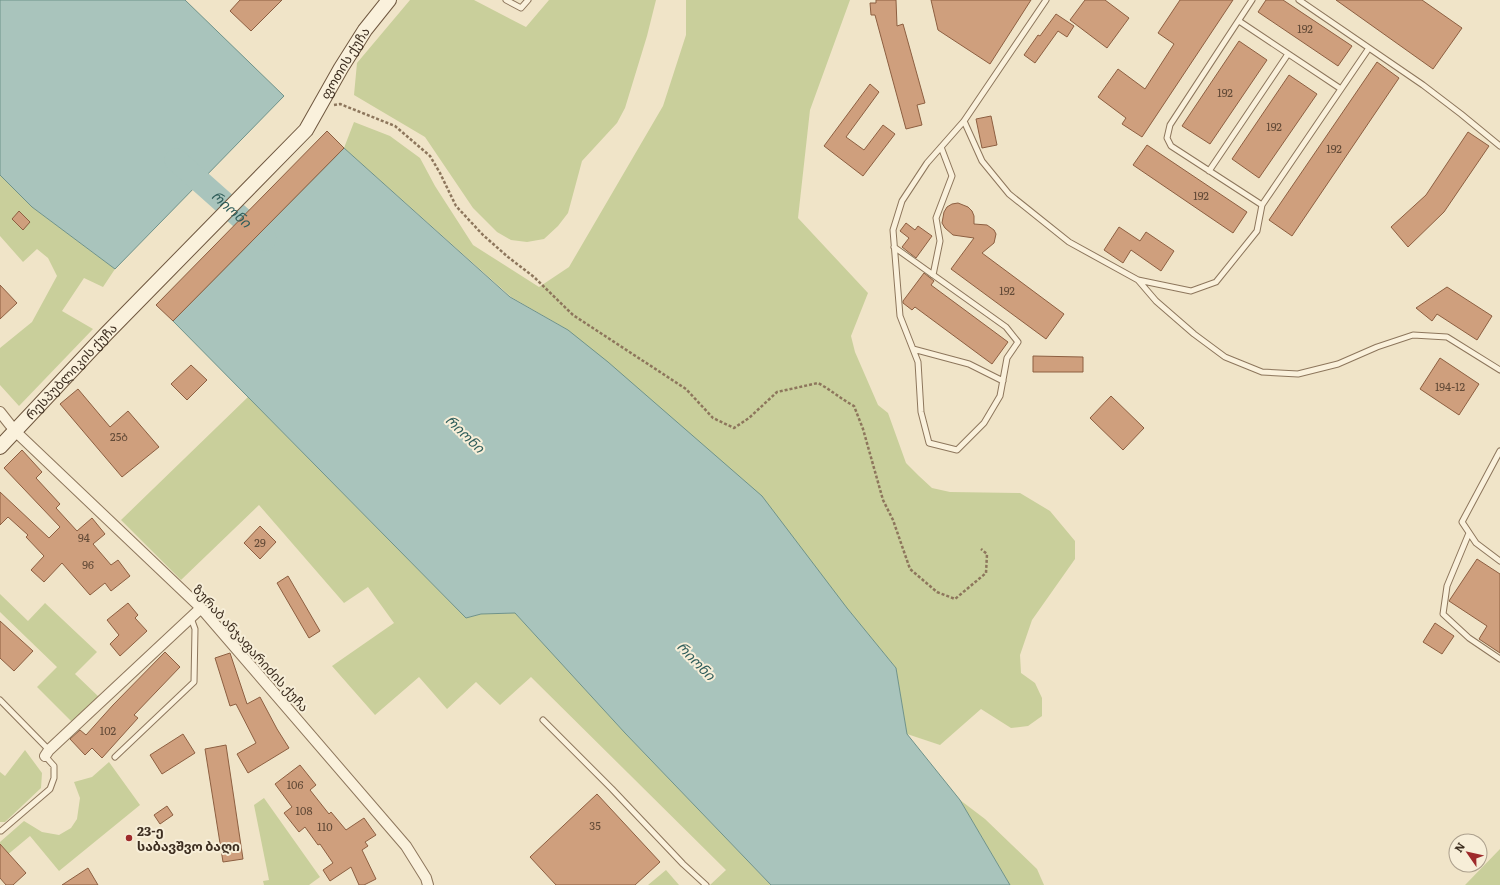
<svg xmlns="http://www.w3.org/2000/svg" width="1500" height="885" font-family="Literata,'Noto Sans Georgian',serif">
<style>
.green{fill:#c9cf9b}
.water{fill:#a9c4bc;stroke:#6f938a}
.lines{fill:none;stroke-linecap:round;stroke-linejoin:round}
.river{stroke:#a9c4bc;stroke-width:23}
.building{fill:#cf9f7d;stroke:#8d5f41}
.lane-casing{stroke:#8d765c;stroke-width:7}
.street-casing{stroke:#8d765c;stroke-width:12}
.secondary-casing{stroke:#6f573f;stroke-width:16}
.path{stroke:#8d765c;stroke-width:2.5;stroke-dasharray:3 2;stroke-linecap:butt}
.lane{stroke:#faf1dc;stroke-width:5}
.street{stroke:#faf1dc;stroke-width:10}
.secondary{stroke:#faf1dc;stroke-width:14}
.poi-dot{fill:#9e2a2b;stroke:#f7eed8;stroke-width:1.5}
.labels{text-anchor:middle;stroke-width:4;stroke-linejoin:round;paint-order:stroke}
.number-label{font-size:11px;fill:#624a37}
.street-label{font-size:13px;fill:#3d2e20;stroke:#f7eed8}
.poi-label{font-size:13px;font-weight:bold;fill:#3d2e20;stroke:#f7eed8;text-anchor:start}
.water-label{font-size:14px;font-style:italic;fill:#2f5d5a;stroke:#f7eed8}
</style>
<rect width="100%" height="100%" fill="#f0e4c8"/>
<!-- green -->
<path class="green" d="M410,0H474L526,27L549,0H656L647,36L625,108L617,123L582,161L568,213L558,226L544,239L527,242L511,240L497,232L473,208L425,137L354,95L357,63Z
M686,0H850L810,110L798,218L868,293L851,336L855,352L878,405L888,413L906,463L919,476L932,488L950,492L1020,493L1050,511L1075,541V559L1032,620L1020,655L1021,673L1035,683L1042,698V716L1028,726L1011,728L981,709L940,745L907,734L896,668L847,608L568,330L511,297L344,148L354,122L390,136L420,158L435,186L473,245L539,287L569,267L663,106L686,35Z
M0,175L32,207L115,269L103,287L84,278L62,311L93,329L19,406L0,385V348L32,322L57,276L48,258L37,249L23,262L0,236Z
M248,397L466,618L481,614L515,613L625,733L771,885H710L726,870L531,677L500,705L476,682L447,709L419,677L375,715L332,666L394,623L368,587L344,603L259,505L181,580L121,520Z
M0,594L28,621L45,603L97,652L75,674L100,698L73,723L37,687L57,667L0,612Z
M25,750L42,773L41,788L5,822H0V772L5,776Z
M109,762L140,805L59,871L30,836L0,861V842L24,821L42,832L59,835L71,828L77,819L80,798L74,782L92,777Z
M264,798L320,877L309,885H264L263,881L269,880L254,805Z
M960,800L985,819L1037,869L1044,885H1010Z
M1500,849V885H1465L1466,884Z
M666,870L679,885H648Z"/>
<!-- water -->
<path class="water" d="M0,0H185L284,96L115,269L32,207L0,175Z
M344,148L510,297L568,330L608,362L762,496L847,608L896,668L907,734L960,800L1010,885H771L625,733L515,613L481,614L466,618L173,321Z"/>
<g class="lines">
<!-- river -->
<path class="river" id="s1" d="M176,160L265,239"/>
</g>
<!-- building -->
<path class="building" d="M240,0H282L251,31L230,11Z
M876,0H896L897,26L903,24L925,103L917,105L922,125L906,129L875,15H871L870,3H876Z
M931,0H1031L990,64L938,30Z
M1085,0H1105L1129,18L1107,48L1070,20Z
M1180,0H1233L1142,137L1122,124L1126,118L1098,97L1118,69L1145,89L1174,44L1158,33Z
M1266,0H1283L1352,46L1338,66L1258,12Z
M1336,0H1422L1462,28L1433,69Z
M1056,14L1074,26L1067,37L1058,31L1035,63L1024,55L1038,35L1040,36Z
M1239,41L1267,60L1210,144L1182,126Z
M1377,62L1399,78L1292,236L1269,220Z
M1289,75L1317,94L1259,178L1232,159Z
M870,84L879,92L846,137L864,150L883,125L895,134L863,176L824,146Z
M991,116L997,145L982,148L976,119Z
M327,131L344,148L173,321L156,305Z
M1468,132L1489,146L1444,212L1408,247L1391,227L1426,195Z
M1147,145L1247,212L1233,233L1133,165Z
M958,203L968,207L972,211L974,216V224L987,225L994,230L996,234L994,243L982,253L1064,314L1046,339L951,269L974,238L953,235L945,228L942,223L944,212L947,207L952,204Z
M19,211L30,222L23,230L12,219Z
M906,223L915,230L918,226L932,236L916,258L902,247L909,238L900,231Z
M1119,227L1140,241L1146,232L1174,251L1161,271L1131,250L1123,263L1104,250Z
M924,273L934,281L931,285L1008,342L992,364L915,307L912,310L903,303V301Z
M0,285L17,303L0,319Z
M1447,287L1492,316L1477,340L1437,314L1432,321L1416,308Z
M1033,356L1083,357V372H1033Z
M1440,358L1479,384L1459,415L1420,389Z
M191,365L207,380L187,400L171,384Z
M78,389L110,427L128,411L159,447L122,477L60,404Z
M1111,396L1144,428L1123,450L1090,418Z
M22,450L42,472L36,478L60,504L56,508L77,531L92,518L105,534L93,544L111,565L118,560L130,576L111,591L105,583L90,595L62,563L44,582L31,570L44,556L26,537L28,535L8,517L0,525V492L49,538L60,527L4,468Z
M260,526L276,542L260,559L244,543Z
M1477,559L1500,574V653L1479,639L1487,626L1449,601Z
M288,576L320,631L309,638L277,583Z
M128,603L138,615L135,618L147,631L120,656L110,644L119,635L107,620Z
M0,621L33,651L14,671L0,658Z
M1435,623L1454,636L1442,654L1423,642Z
M165,652L180,667L134,715L138,718L102,758L92,748L85,755L70,739L80,730L86,735L113,705Z
M230,653L247,704L260,697L277,729L289,748L248,773L237,754L256,743L236,704L230,706L215,658Z
M183,734L195,753L162,774L150,755Z
M226,745L243,859L223,862L205,749Z
M300,765L316,785L310,790L329,814L331,812L346,830L364,818L376,835L365,842L368,846L362,850L376,879L364,885H359L351,867L330,881L323,870L333,863L320,844L318,845L305,827L299,832L284,813L292,807L275,784Z
M597,794L660,862L635,885H556L530,857Z
M167,806L173,815L160,824L154,815Z
M0,844L26,873L13,885H6L0,878Z
M88,868L98,885H62Z"/>
<g class="lines">
<defs>
<path id="lane" d="M506,0L521,8L528,0
M1252,0L1170,125L1167,138L1171,146L1262,205L1369,48
M1299,0L1423,85L1461,114L1500,146
M1239,21L1341,89
M964,121L982,161L1009,194L1069,242L1138,280L1191,291L1216,282L1257,231L1262,205
M1209,171L1288,54
M894,247L1006,327L1018,342L1007,358L1000,396L984,423L957,450L929,443L921,412L918,362L900,316L893,230L902,201L927,163L964,121L1046,0
M933,275L940,241L936,218L952,176L941,147
M1138,280L1156,301L1194,334L1225,357L1262,372L1298,374L1338,364L1377,347L1413,335L1447,337L1500,370
M913,349L969,364L1003,381
M1500,451L1462,522L1476,543L1500,561
M1469,533L1447,586L1443,614L1469,638L1500,659
M0,700L49,750
M543,720L612,789L683,864L706,885
M115,757L194,682L195,629L191,618
M0,831H1L50,789L54,778V766L45,756"/>
<path id="street" d="M0,412L15,431L201,608L406,846L426,878L428,885
M45,756L49,750L201,608"/>
<g id="secondary">
<path id="s2" d="M0,447L106,334L306,130L341,68L365,30L389,0"/>
</g>
</defs>
<!-- lane casing -->
<use href="#lane" class="lane-casing"/>
<!-- street casing -->
<use href="#street" class="street-casing"/>
<!-- secondary casing -->
<use href="#secondary" class="secondary-casing"/>
<!-- path -->
<path class="path" d="M334,105L340,104L395,126L430,156L440,173L456,206L483,235L508,257L534,277L573,315L686,389L713,418L734,428L749,418L777,392L818,383C831,390 841,399 854,406L863,429L883,500L893,520L910,569L937,592L955,599L986,573L987,554L981,549"/>
<!-- lane -->
<use href="#lane" class="lane"/>
<!-- street -->
<use href="#street" class="street"/>
<!-- secondary -->
<use href="#secondary" class="secondary"/>
</g>
<!-- markers -->
<circle class="poi-dot" cx="129" cy="838" r="4"/>
<g class="labels">
<!-- number labels -->
<g class="number-label">
<text x="1305" y="33">192</text>
<text x="1225" y="97">192</text>
<text x="1274" y="131">192</text>
<text x="1334" y="153">192</text>
<text x="1201" y="200">192</text>
<text x="1007" y="295">192</text>
<text x="1450" y="391">194-12</text>
<text x="119" y="441">25ბ</text>
<text x="84" y="542">94</text>
<text x="260" y="547">29</text>
<text x="88" y="569">96</text>
<text x="108" y="735">102</text>
<text x="295" y="789">106</text>
<text x="304" y="815">108</text>
<text x="595" y="830">35</text>
<text x="325" y="831">110</text>
</g>
<!-- street labels -->
<g class="street-label">
<text dy="5" stroke="none"><textPath href="#s2" startOffset="518">ფოთის ქუჩა</textPath></text>
<text dy="5" stroke="none"><textPath href="#s2" startOffset="104">რესპუბლიკის ქუჩა</textPath></text>
<text transform="translate(251 648) rotate(48)" y="5">ზურაბ ანჯაფარიძის ქუჩა</text>
</g>
<!-- poi labels -->
<g class="poi-label">
<text x="137" y="836">23-ე<tspan x="137" dy="15">საბავშვო ბაღი</tspan></text>
</g>
<!-- water labels -->
<g class="water-label">
<text dy="5" stroke="none"><textPath href="#s1" startOffset="74">რიონი</textPath></text>
<text transform="translate(465 434) rotate(44)" y="5">რიონი</text>
<text transform="translate(696 661) rotate(46)" y="5">რიონი</text>
</g>
</g>
<!-- north arrow -->
<g transform="translate(1468 853) rotate(304)"><circle r="19" fill="#f7eed8" stroke="#ada18e"/>
<path d="M0-3L7 15L0 10L-7 15Z" fill="#9e2a2b"/>
<text y="-6" font-size="11" font-weight="bold" text-anchor="middle" fill="#3d2e20">N</text>
</g>
</svg>
